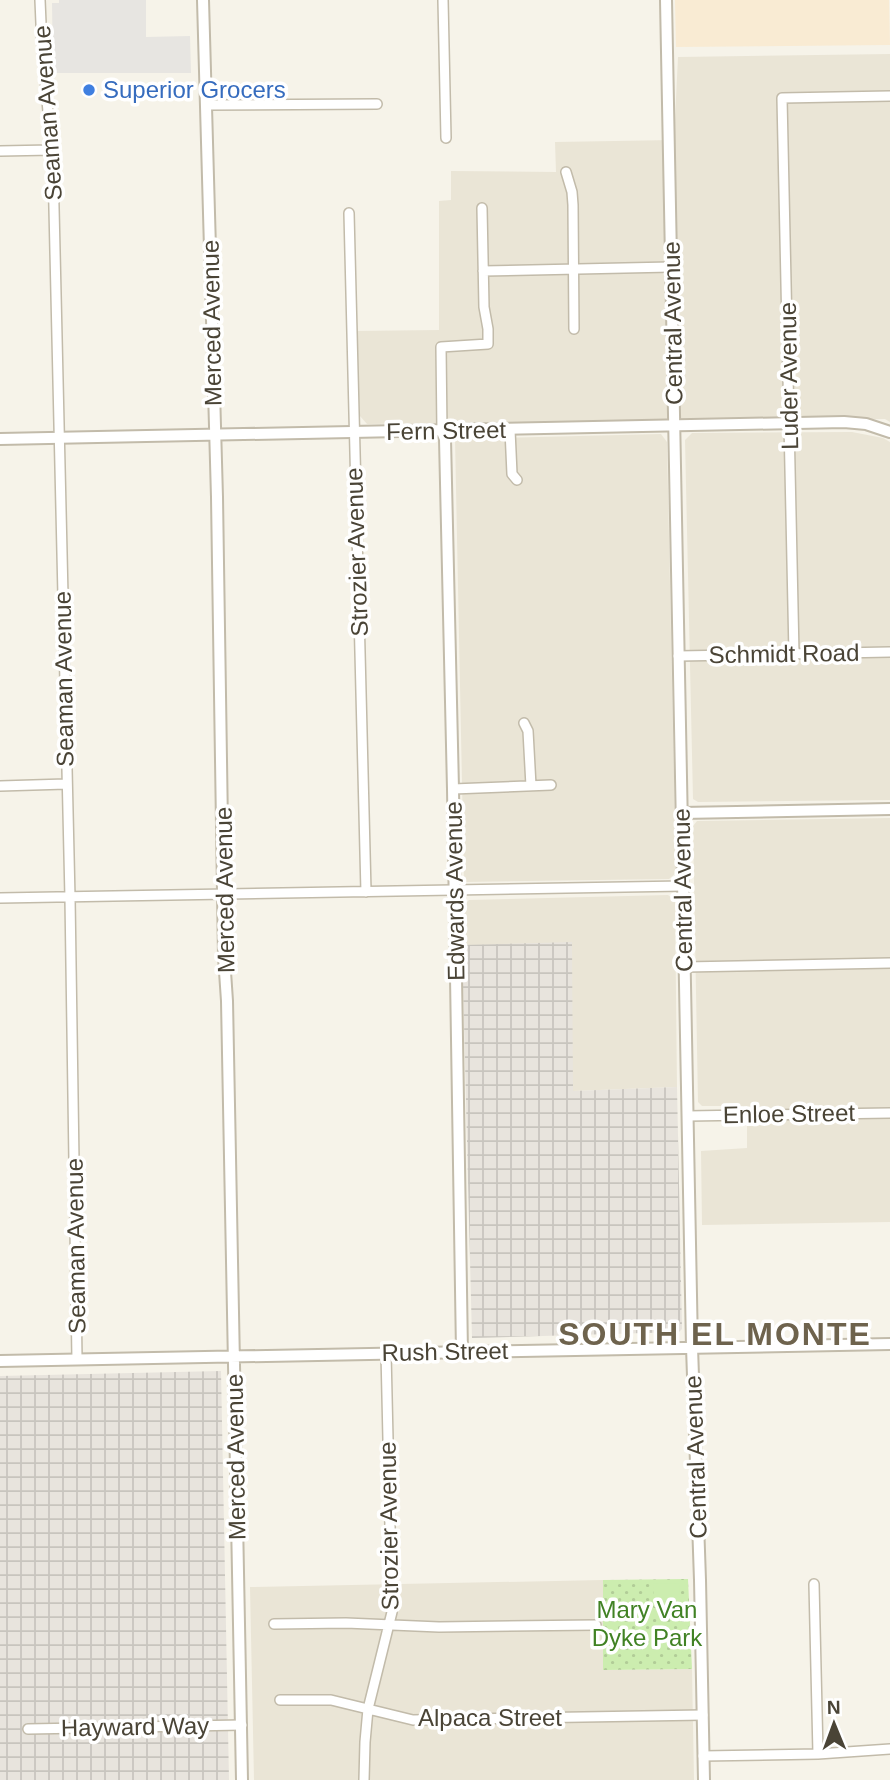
<svg xmlns="http://www.w3.org/2000/svg" width="890" height="1780" font-family="Arial,sans-serif">
<style>
.residential{fill:#eae5d6}
.commercial{fill:#f9ebd3}
.industrial{fill:url(#industrial-grid)}
.park{fill:url(#park-dots)}
.pitch{fill:#ccedaf}
.parking{fill:#e7e5e1}
.lines{fill:none;stroke-linecap:round;stroke-linejoin:round}
.minor-casing{stroke:#c2bbaa;stroke-width:12}
.tertiary-casing{stroke:#c2bbaa;stroke-width:14}
.minor{stroke:#fff;stroke-width:9}
.tertiary{stroke:#fff;stroke-width:10}
.shop-dot{fill:#3f7fe0;stroke:#fff;stroke-width:2.5}
.labels{text-anchor:middle;stroke-width:7;stroke-linejoin:round;paint-order:stroke}
.shop-label{font-size:24px;fill:#366cbe;stroke:#fff;text-anchor:start}
.street-label{font-size:24px;fill:#4a4436;stroke:#fff}
.park-label{font-size:24px;fill:#418224;stroke:#fff}
.district-label{font-size:32px;font-weight:bold;letter-spacing:2px;fill:#6e634d;stroke:#fff}
</style>
<defs>
<pattern id="industrial-grid" width="8" height="8" patternUnits="userSpaceOnUse" patternTransform="scale(1.75)"><rect width="8" height="8" fill="#e8e4dd"/><path d="M0 4h8M4 0v8" fill="none" stroke="#c8c5be"/></pattern>
<pattern id="park-dots" width="8" height="8" patternUnits="userSpaceOnUse" patternTransform="scale(1.75)"><rect width="8" height="8" fill="#ccedaf"/><path d="M2 2h.1M6 6h.1" fill="none" stroke="#b1cc97" stroke-width="1.8" stroke-linecap="round"/></pattern>
</defs>
<rect width="100%" height="100%" fill="#f6f3e9"/>
<!-- residential -->
<path class="residential" d="M890,54V422L885,419L367,424L360,416L354,331L439,330V201L451,200V171L556,172L555,142L674,140L678,57Z
M852,432L883,438L890,442V800L698,802L693,799L685,440L692,433Z
M661,434L667,442L676,873L669,879L464,882L455,439Z
M890,818V1222L702,1225L701,1151L747,1148V1106H702L698,1102L693,826L697,821Z
M668,895L675,900L677,1087L573,1091L462,945V907L469,900Z
M603,1580V1670L692,1669L694,1780H254L250,1587Z"/>
<!-- commercial -->
<path class="commercial" d="M675,0H889L890,45L676,47Z"/>
<!-- industrial -->
<path class="industrial" d="M572,942L573,1091L677,1087L682,1329L679,1332L472,1338L462,945Z
M221,1371L229,1780H0V1376Z"/>
<!-- park -->
<path class="park" d="M688,1579L692,1669L603,1670V1580Z"/>
<!-- pitch -->
<path class="pitch" d="M679,1583L680,1607H654L653,1584Z"/>
<!-- parking -->
<path class="parking" d="M59,0H146V37L190,36L191,73H53L52,3H59Z"/>
<g class="lines">
<defs>
<path id="minor" d="M40,0L42,47L53,165L70,898L77,1359
M443,0L446,138
M207,105L377,104
M0,151L52,150
M566,172L572,192L573,205L574,329
M349,213L366,892
M483,271L671,267
M510,430L512,474L517,480
M442,432L441,347L488,344V329L484,307L482,208
M794,654L782,98L890,96
M678,656L890,652
M524,723L528,731L531,786
M0,786L66,784
M453,789L551,785
M0,898L683,886
M685,967L890,963
M688,1116L890,1113
M814,1584L818,1754
M274,1624L346,1623L439,1627L596,1625
M280,1700H331L413,1720L703,1715
M28,1729L242,1725
M703,1756L818,1754L890,1749
M364,1780L365,1742L368,1709L392,1612L386,1353"/>
<path id="tertiary" d="M203,0L217,497L224,957L227,1001L242,1780
M666,0L692,1347L700,1580L704,1780
M442,432L445,439L453,789L462,1352
M0,439L844,422L866,424L890,432
M682,813L890,809
M0,1361L890,1344"/>
</defs>
<!-- minor casing -->
<use href="#minor" class="minor-casing"/>
<!-- tertiary casing -->
<use href="#tertiary" class="tertiary-casing"/>
<!-- minor -->
<use href="#minor" class="minor"/>
<!-- tertiary -->
<use href="#tertiary" class="tertiary"/>
</g>
<!-- markers -->
<circle class="shop-dot" cx="89" cy="90" r="7"/>
<g class="labels">
<!-- shop labels -->
<g class="shop-label">
<text x="103" y="98">Superior Grocers</text>
</g>
<!-- street labels -->
<g class="street-label">
<text transform="translate(48 113) rotate(-94)" y="8">Seaman Avenue</text>
<text transform="translate(212 323) rotate(-91)" y="8">Merced Avenue</text>
<text transform="translate(673 323) rotate(-91)" y="8">Central Avenue</text>
<text transform="translate(789 376) rotate(-91)" y="8">Luder Avenue</text>
<text transform="translate(446 431) rotate(-1)" y="8">Fern Street</text>
<text transform="translate(357 552) rotate(-92)" y="8">Strozier Avenue</text>
<text transform="translate(784 654) rotate(-1)" y="8">Schmidt Road</text>
<text transform="translate(64 679) rotate(-91)" y="8">Seaman Avenue</text>
<text transform="translate(225 890) rotate(-91)" y="8">Merced Avenue</text>
<text transform="translate(683 890) rotate(-91)" y="8">Central Avenue</text>
<text transform="translate(455 891) rotate(-91)" y="8">Edwards Avenue</text>
<text transform="translate(789 1114) rotate(-1)" y="8">Enloe Street</text>
<text transform="translate(76 1246) rotate(-91)" y="8">Seaman Avenue</text>
<text transform="translate(445 1352) rotate(-1)" y="8">Rush Street</text>
<text transform="translate(236 1457) rotate(-91)" y="8">Merced Avenue</text>
<text transform="translate(696 1457) rotate(-92)" y="8">Central Avenue</text>
<text transform="translate(389 1526) rotate(-91)" y="8">Strozier Avenue</text>
<text x="490" y="1726">Alpaca Street</text>
<text transform="translate(135 1727) rotate(-1)" y="8">Hayward Way</text>
</g>
<!-- park labels -->
<g class="park-label">
<text x="647" y="1618">Mary Van<tspan x="647" dy="28">Dyke Park</tspan></text>
</g>
<!-- district labels -->
<g class="district-label">
<text x="715" y="1345">SOUTH EL MONTE</text>
</g>
</g>
<!-- north arrow -->
<g transform="translate(834 1724) rotate(359)" stroke="#ffffff" stroke-width="5" paint-order="stroke">
<path d="M0-5L12 26L0 18L-12 26Z" fill="#4a4436"/>
<text y="-10" font-size="19" font-weight="bold" text-anchor="middle" fill="#4a4436">N</text>
</g>
</svg>
